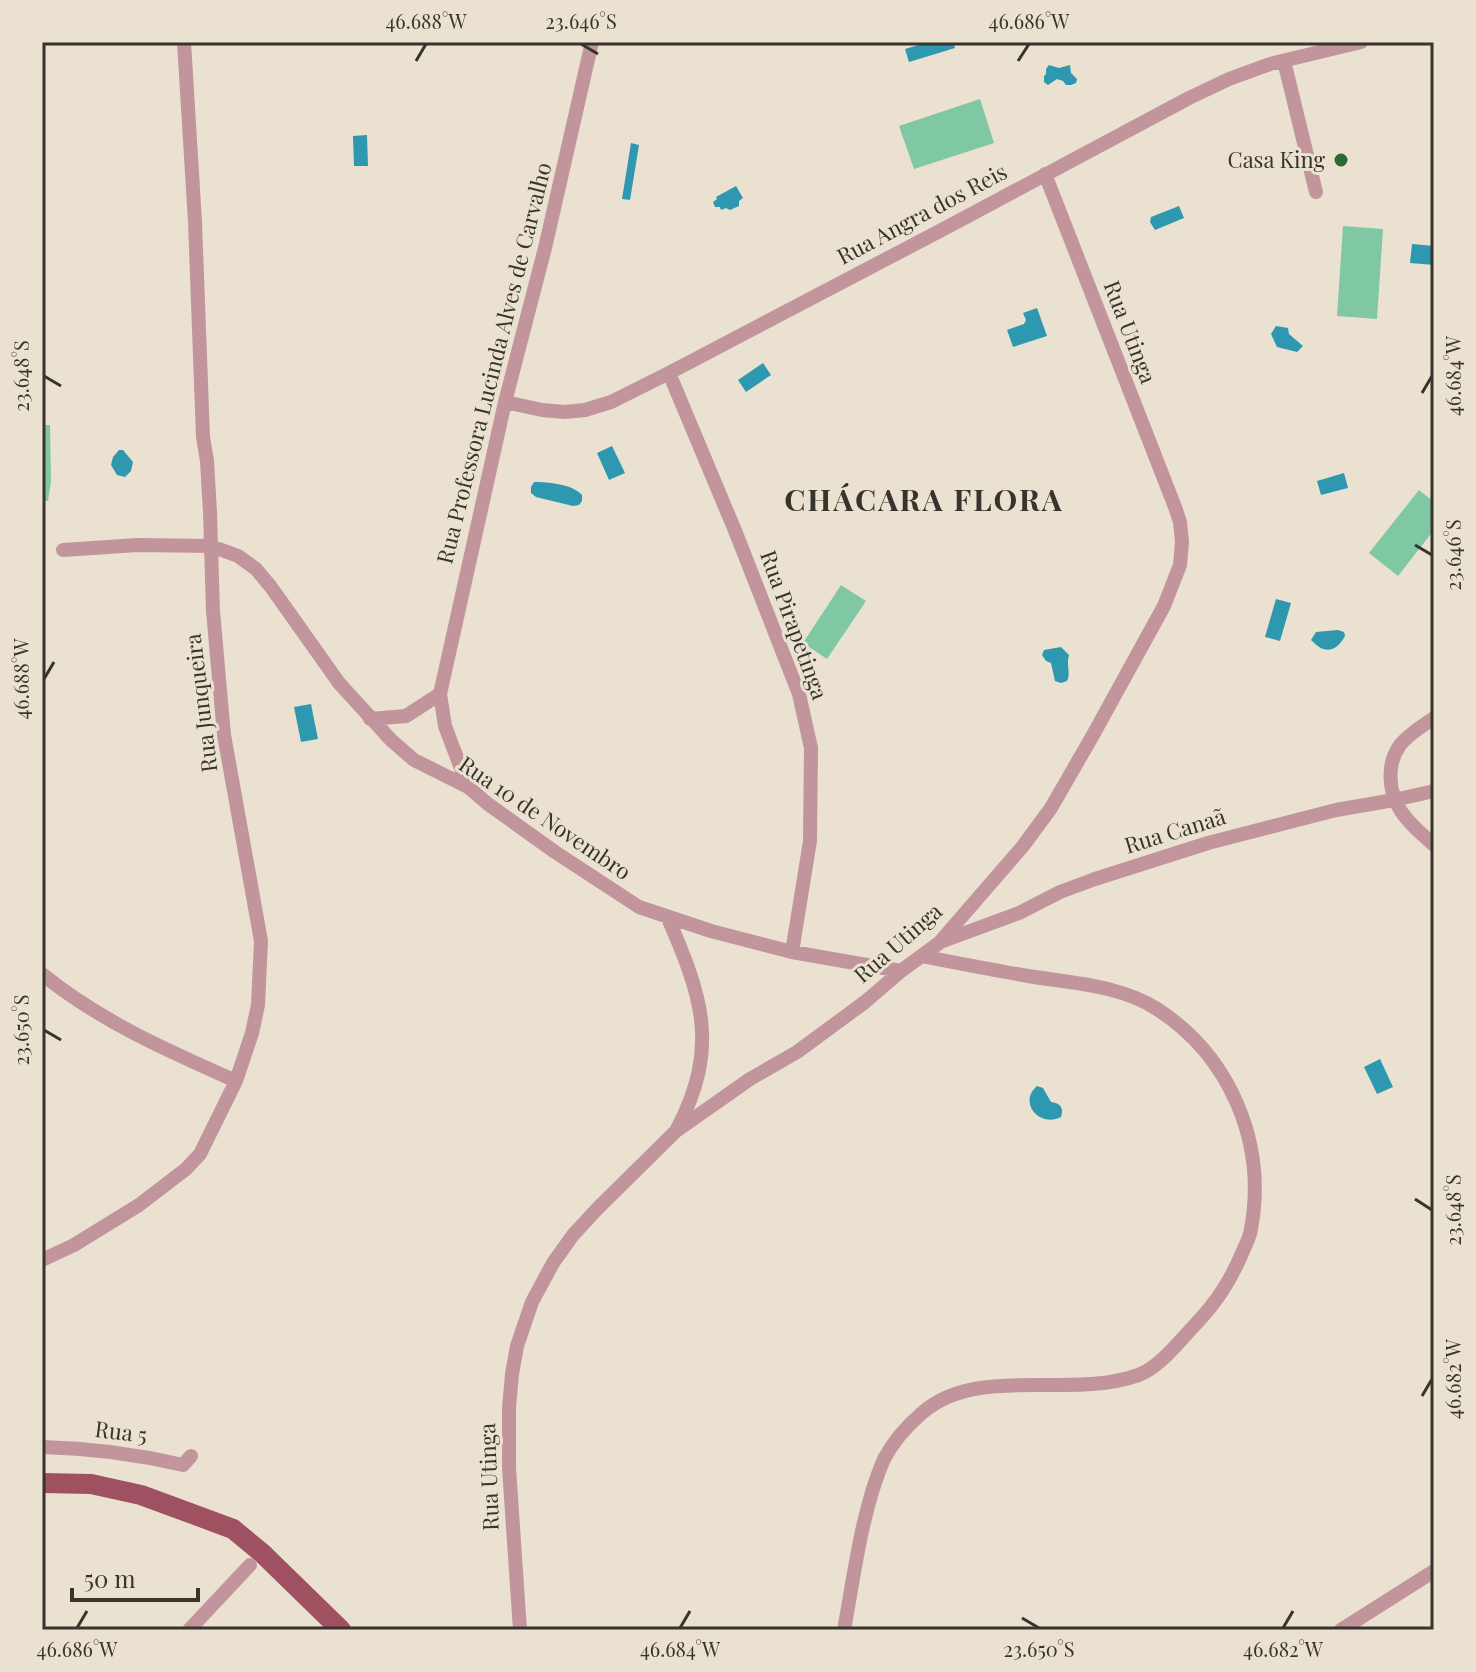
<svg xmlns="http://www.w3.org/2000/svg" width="1476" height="1672" font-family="'Playfair Display',serif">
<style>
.green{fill:#80c8a3}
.water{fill:#2e98b0}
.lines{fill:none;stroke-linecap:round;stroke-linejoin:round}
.minor{stroke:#c2949c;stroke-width:14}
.primary{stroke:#9f5161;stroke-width:20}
.ticks{fill:none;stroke:#37332d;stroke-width:3}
.poi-dot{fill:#296a33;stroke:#eae1d1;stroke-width:3}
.labels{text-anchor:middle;stroke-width:6;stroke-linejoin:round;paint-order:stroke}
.poi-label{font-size:22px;fill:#37332d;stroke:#eae1d1;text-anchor:end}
.street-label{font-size:22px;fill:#37332d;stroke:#eae1d1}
.district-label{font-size:30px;font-weight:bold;letter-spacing:2px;fill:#37332d;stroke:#eae1d1}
.neatline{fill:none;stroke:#37332d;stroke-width:3}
.ticks-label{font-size:20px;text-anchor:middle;fill:#37332d}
</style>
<rect width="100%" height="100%" fill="#eae1d1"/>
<!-- green -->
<path class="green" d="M980,99L994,143L914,169L899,126Z
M1343,226L1383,229L1377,319L1337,316Z
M42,425H50L51,481L48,501H42Z
M1419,490L1434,502V530L1398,576L1369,553Z
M841,585L866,601L827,659L803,643Z"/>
<!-- water -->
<path class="water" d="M929,42H953L955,48L909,62L905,49Z
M1049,65L1059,68L1070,65L1071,73L1077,79L1076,83L1071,85H1066L1063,81L1057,79L1048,85L1044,82V76L1046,74V69Z
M367,135L368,166H354L353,136Z
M631,143L639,145L630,200L622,199Z
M736,186L743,198L739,201V206L730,210L726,208L721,210L720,207H715L713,202L717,199L716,197Z
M1179,206L1184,218L1155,230L1150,222L1151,217Z
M1412,244L1434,246V265L1410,263Z
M1037,308L1047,336L1013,347L1007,330L1024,324L1026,320L1023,313Z
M1276,326L1288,328L1289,334L1303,346L1297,352L1277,347L1271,334Z
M763,363L771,375L746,392L738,380Z
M612,446L625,473L609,480L597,453Z
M119,450H123L133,462L131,471L125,477L117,475L111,465L113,457Z
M1344,473L1348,488L1321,495L1317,481Z
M534,482C548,482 572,484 582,495V501L579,505L573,506L536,497L531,493V487Z
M1276,599L1291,603L1280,641L1265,637Z
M1338,630L1344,632L1345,636C1336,652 1325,655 1311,640L1316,632Z
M1061,647L1069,655C1066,665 1071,674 1067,681L1061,683L1055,681L1051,663L1046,661L1042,655L1044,650Z
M311,704L318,739L301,742L294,707Z
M1380,1059L1393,1087L1377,1094L1364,1067Z
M1037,1086L1043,1088L1051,1102C1060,1103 1064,1107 1061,1117C1039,1128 1018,1102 1037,1086Z"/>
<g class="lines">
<!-- minor -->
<path class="minor" d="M1284,61L1316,192
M669,373L736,533L799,694L811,748L810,841L792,952
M505,402L542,410L565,412L585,410L611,402L669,373L953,224L1189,98L1229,79L1270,64L1361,42
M63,550L138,545L211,546L238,556L256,569L271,587L339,683L391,740L414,760L468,787L488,804L555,852L639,907L711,931L792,952L901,971
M1434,718C1422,726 1409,734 1400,745C1395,752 1392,760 1391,768C1387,805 1409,823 1434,845
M370,719L406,716L440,694
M468,787L445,726L440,694L505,402L545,248L592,42
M667,916C702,996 720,1047 677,1129
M943,941L1019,913L1060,892L1095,879L1208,843L1336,810L1394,800L1434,791
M42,974C100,1021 168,1051 236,1081
M42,1260L74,1245L139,1205L186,1169L200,1154L236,1081L252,1033L258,1005L261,941L224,735L213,611L210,512L207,461L203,437L195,222L184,42
M42,1447C90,1448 136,1454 183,1465L191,1456
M189,1630L250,1565
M520,1630L509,1468V1408L512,1374L517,1346L532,1302L553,1263L573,1235L598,1208L676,1131L750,1079L797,1052L865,1002L901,971L939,943L1023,846L1051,808L1093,735L1164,606L1180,565L1182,542L1180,522L1175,507L1045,174
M844,1630C854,1576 862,1509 884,1459C893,1442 908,1425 922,1413C971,1370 1051,1392 1110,1382C1122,1380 1134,1378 1145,1372C1163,1362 1179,1342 1193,1327C1216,1303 1230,1282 1243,1251C1246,1244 1250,1237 1251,1229C1267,1143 1230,1056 1157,1009C1120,985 1071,983 1028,976C993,970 957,963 921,956
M1341,1630L1434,1571"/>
<!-- primary -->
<path class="primary" d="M42,1483L91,1484L141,1495L233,1529L262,1553L341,1630"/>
</g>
<!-- ticks -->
<path class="ticks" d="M581,44L598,54M416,61L426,44M1018,61L1029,44M44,376L61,386M1422,393L1432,376M1415,545L1432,555M44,679L54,662M44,1030L61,1040M1415,1199L1432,1210M1422,1396L1432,1379M1022,1618L1039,1628M77,1628L87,1611M680,1628L690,1611M1283,1628L1293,1611"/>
<!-- markers -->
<circle class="poi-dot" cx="1341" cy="160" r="8"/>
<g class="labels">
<!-- poi labels -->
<g class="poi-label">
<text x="1325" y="168">Casa King</text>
</g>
<!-- street labels -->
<g class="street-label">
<text transform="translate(922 214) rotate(-28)" y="8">Rua Angra dos Reis</text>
<text transform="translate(1130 332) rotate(69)" y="8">Rua Utinga</text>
<text transform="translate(494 363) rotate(-76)" y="8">Rua Professora Lucinda Alves de Carvalho</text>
<text transform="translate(794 625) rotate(70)" y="8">Rua Pirapetinga</text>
<text transform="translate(201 703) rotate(-97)" y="8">Rua Junqueira</text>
<text transform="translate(545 818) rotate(34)" y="8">Rua 10 de Novembro</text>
<text transform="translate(1175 831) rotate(-17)" y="8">Rua Canaã</text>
<text transform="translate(898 943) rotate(-41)" y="8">Rua Utinga</text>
<text transform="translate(121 1432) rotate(7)" y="8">Rua 5</text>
<text transform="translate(489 1477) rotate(-92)" y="8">Rua Utinga</text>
</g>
<!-- district labels -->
<g class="district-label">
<text x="924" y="511">CHÁCARA FLORA</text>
</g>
</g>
<!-- border -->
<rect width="1476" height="1672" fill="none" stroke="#eae1d1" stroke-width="88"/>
<!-- scale -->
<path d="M72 1588v12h126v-12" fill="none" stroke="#37332d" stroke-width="4"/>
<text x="84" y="1588" font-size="24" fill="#37332d" stroke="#eae1d1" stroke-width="6" paint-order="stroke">50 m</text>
<rect x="44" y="44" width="1388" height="1584" class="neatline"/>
<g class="ticks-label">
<text x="426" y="29">46.688°W</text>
<text x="581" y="29">23.646°S</text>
<text x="1029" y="29">46.686°W</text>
<text transform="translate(22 376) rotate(-90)" y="7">23.648°S</text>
<text transform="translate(1454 376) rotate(-90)" y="7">46.684°W</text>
<text transform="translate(1454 555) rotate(-90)" y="7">23.646°S</text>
<text transform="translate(22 679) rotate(-90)" y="7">46.688°W</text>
<text transform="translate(22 1030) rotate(-90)" y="7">23.650°S</text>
<text transform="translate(1454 1210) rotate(-90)" y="7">23.648°S</text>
<text transform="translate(1454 1379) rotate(-90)" y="7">46.682°W</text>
<text x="77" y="1657">46.686°W</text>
<text x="680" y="1657">46.684°W</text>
<text x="1039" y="1657">23.650°S</text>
<text x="1283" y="1657">46.682°W</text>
</g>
</svg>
